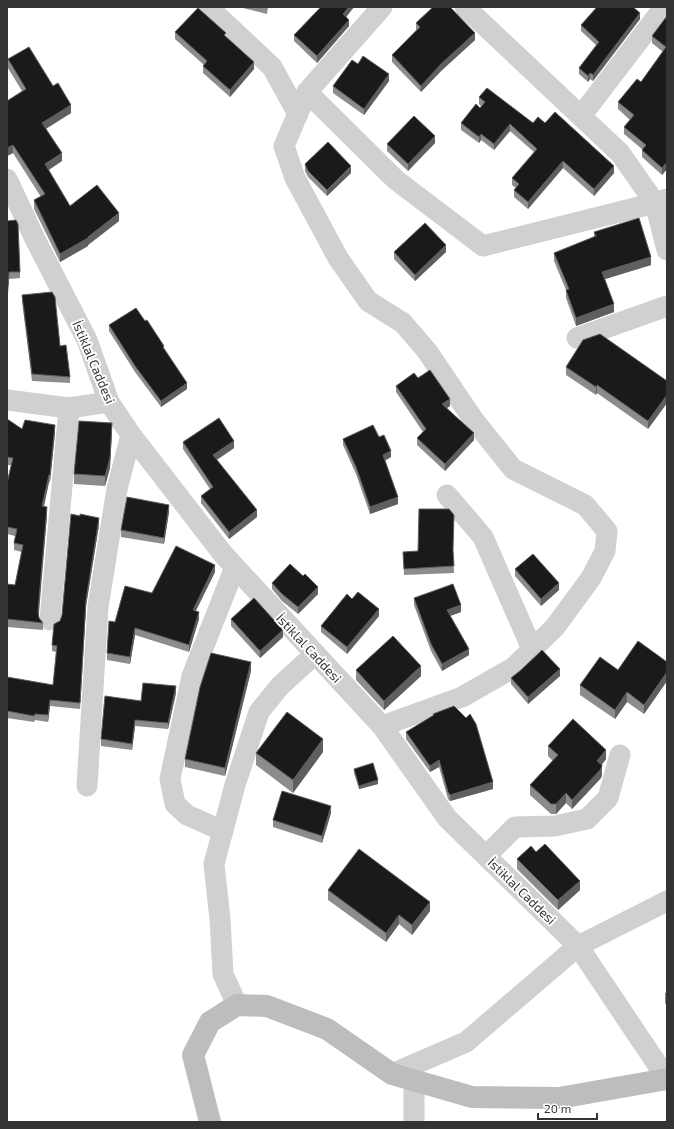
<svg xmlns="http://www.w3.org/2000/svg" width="674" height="1129" font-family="'Exo 2',sans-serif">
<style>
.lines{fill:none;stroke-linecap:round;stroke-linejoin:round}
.street{stroke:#d0d0d0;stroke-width:21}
.secondary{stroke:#bdbdbd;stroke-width:22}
.wall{fill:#8c8c8c}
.shaded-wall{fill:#5f5f5f}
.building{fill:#1a1a1a;stroke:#5f5f5f}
.labels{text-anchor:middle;stroke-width:4;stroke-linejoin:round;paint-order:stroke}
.street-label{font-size:13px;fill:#333;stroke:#fff}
</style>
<rect width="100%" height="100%" fill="#fff"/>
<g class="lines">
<!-- street -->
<path class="street" d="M208,7L272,67L298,114
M382,7L307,92L284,146L295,178L338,258L368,301L403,323L427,351L473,419L513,469L585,505L607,531L605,551L591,578L555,627L513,668L462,697L382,726
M465,7L620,153L655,203L667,250
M307,92L396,180L483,246L655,203L667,199
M581,116L659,14
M7,179L35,239L87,340L109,402L131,435L223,554L382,726L447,818L578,946L667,1079
M577,338L667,306
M7,400L69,408L109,402
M447,495L483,537L532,649
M50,620L69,408
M87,786L98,607L117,489L131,435
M223,831L187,815L175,804L170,779L192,676L235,567
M486,856L515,827L555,826L587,819L608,798L620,755
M237,1005L223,974L220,919L214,864L235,785L259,712L280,686L315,654
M392,1074L466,1042L578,946L667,901
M414,1079V1122"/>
<!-- secondary -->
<path class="secondary" d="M210,1122L193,1055L210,1022L237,1005L267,1006L327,1029L392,1074L472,1097L559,1098L667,1079"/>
</g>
<!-- wall -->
<path class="wall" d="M243,7H268L267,14L243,8Z
M321,7H354L346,17L349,26L317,63L294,41V35Z
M667,16V169L662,175L642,157V149L624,134V127L630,120L618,109V102L641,82L663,52L652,43V36Z
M640,19L593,81L590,79L588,82L579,74V68L596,45L581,31V25Z
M416,23L475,40L441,71L421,92L392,62V55L416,30Z
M175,32L226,37L254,69L230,97L203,73V66L204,65L175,39Z
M8,59L53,86L71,113L46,129L62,161L49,170L70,206L119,221L88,245V246L60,262L34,209V200L41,197L13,153L7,156V101L22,91L8,68Z
M358,64L389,81L364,115L333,93V86Z
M479,97L533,123H545L614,173L594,196L563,168L528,209L514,197V190L516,188L512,185V178L534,152L510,131L494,150L481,140L479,143L461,130V123L480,108L481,106L479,104Z
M435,143L408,171L387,151V144Z
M305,164L351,173L327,196L308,177L305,171Z
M7,221L20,272V278L9,279L8,293H7Z
M594,232L651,265L605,279L614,312L576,326L566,298V290L554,261V253L594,237Z
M394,252H446L415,281L394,259Z
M22,295L60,346L70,377V383L32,381L22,301Z
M145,321L164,350L187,389L161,407L135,372L109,331V325Z
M566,367L667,381V403L648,429L597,393L596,395L566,375Z
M418,378L450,406L447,408L474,440L445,471L417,445V438L423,432L396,392V386Z
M7,419L22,429L55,433L50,482H49L44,507L47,515L39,614V618L43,623V630L7,627V584L15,585L22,552L14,550V543L15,536L7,534V483L11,465H7Z
M112,433L110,468L105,486L74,484V474Z
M379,437L391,457L385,461L398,504L370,514L356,474L343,445V439Z
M183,442L234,448L217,460L257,517L229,539L201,503V496L210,489L183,449Z
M169,512L164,544L121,537V530Z
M99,525L86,606L80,709L50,706L48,722L35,720L34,722L7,718V677L53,685L56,652L52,651V645L60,621Z
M403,552H453L454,573L404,575Z
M515,569L559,590L541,606L515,576Z
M215,572L196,611L199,619L189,652L135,635L130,664L107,660V653L152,593Z
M272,583L318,594L298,614L282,601L272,589Z
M414,598L461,612L450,616L469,655L442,671L431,651L414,605Z
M352,599L379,616L347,654L321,632V626Z
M231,619L283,637L260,658L231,626Z
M667,662V681L644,714L627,702L615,719L580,695V685L618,670Z
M356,670L421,676L384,710L356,680Z
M251,671L225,776L185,767V759Z
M560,676L528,704L511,684V678Z
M176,693L168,729L135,726L132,750L101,746V739L141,701Z
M433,714L493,789L450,801L448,799L439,767L430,772L406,739V732L433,716Z
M548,746L606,759L602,765V775L601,778L572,809L566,803L556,814H551L530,795V785L553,761L548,756Z
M323,752L293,793L256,765V753Z
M354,769L378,784L359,789L354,773Z
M331,813L322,843L273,827V820Z
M517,859L580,890L558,910L517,869Z
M328,890L430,911L412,935L399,924L386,942L328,900Z
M667,992V1006L665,1003V993Z"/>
<!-- shaded-wall -->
<path class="shaded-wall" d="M349,7H354L343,21V14Z
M640,13V19L593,81V75Z
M349,20V26L317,63V56Z
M475,33V40L441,71L421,92V86L441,64Z
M254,62V69L230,97V90Z
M590,73V79L588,82V76Z
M389,74V81L364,115V109Z
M71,105V113L42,131V123Z
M510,124V131L494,150V144Z
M481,134V140L479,143V137Z
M435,136V143L408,171V164Z
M13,145V153L7,156V148Z
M62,153V161L45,172V164Z
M563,161V168L528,209V202Z
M667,162V169L662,175V168Z
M351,166V173L327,196V190Z
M614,166V173L594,196V189Z
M119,213V221L88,245V246L60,262V254L88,237Z
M446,245V252L415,281V275Z
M651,257V265L602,280V272Z
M9,272L8,293H7V286Z
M614,304V312L576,326V318Z
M187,383V389L161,407V401Z
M597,385V393L596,395V387Z
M667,395V403L648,429V421Z
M450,399V406L442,411V404Z
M112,423L110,468L105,486V476Z
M55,425V433L50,482V475Z
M474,433V440L445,471V464Z
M234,441V448L213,462V455Z
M391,451V457L383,461V455Z
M49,475V482L42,514V506Z
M398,497V504L370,514V507Z
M169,505V512L164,544V538Z
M47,507V515L38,619V611Z
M257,510V517L229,539V532Z
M99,518V525L86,606L80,709L86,600Z
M215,565V572L193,616V610Z
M559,583V590L541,606V599Z
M318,587V594L298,614V607Z
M461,605V612L447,617V610Z
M379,609V616L347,654V647Z
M199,612V619L189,652V645Z
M135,628V635L130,664V657Z
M283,630V637L260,658V651Z
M469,649V655L442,671V664Z
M251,662V671L225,776V768Z
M421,666V676L384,710V701Z
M560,669V676L528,704V697Z
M667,672V681L644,714V705Z
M176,686V693L168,729V723Z
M627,692V702L615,719V710Z
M50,700V706L48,722V715Z
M135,720V726L132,750V744Z
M323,739V752L293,793V780Z
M606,750V759L597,770V761Z
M439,760V767L430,772V766Z
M602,765V775L601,778L572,809V800Z
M378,780V784L359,789V786Z
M493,782V789L450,801V795Z
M566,793V803L556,814V804Z
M331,806V813L322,843V836Z
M580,881V890L558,910V900Z
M430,902V911L412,935V925Z
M399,915V924L386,942V933Z"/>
<!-- building -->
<path class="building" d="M321,7H349L343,14L349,20L317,56L294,35Z
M433,7H450L475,33L441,64L421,86L392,55L420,27L416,23Z
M597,7H633L640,13L593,75L590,73L588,76L579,68L599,42L581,25Z
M198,8L226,33L224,35L254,62L230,90L203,66L207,61L175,32Z
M667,16V162L662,168L642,150L646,145L624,127L634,115L618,102L637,79L641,82L666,47L652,36Z
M29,47L53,86L58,83L71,105L42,123L62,153L45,164L70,206L97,185L119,213L88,237V238L60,254L34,200L45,194L13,145L7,148V101L26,89L8,59Z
M363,56L389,74L364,109L333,86L352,60L358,64Z
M487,88L533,123L538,117L545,123L555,112L614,166L594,189L563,161L528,202L514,190L519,184L512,178L537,149L510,124L494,144L481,134L479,137L461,123L476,104L480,108L485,102L479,97Z
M414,116L435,136L408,164L387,144Z
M328,142L351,166L327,190L308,171L305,164Z
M639,218L651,257L602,272L614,304L576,318L566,290L569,289L554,253L596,236L594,232Z
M16,220L18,224L20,272H9L8,286H7V221Z
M425,223L446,245L415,275L394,252Z
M52,292L55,297L60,346L66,345L70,377L32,374L22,295Z
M136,308L145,321L147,320L164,346L163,347L187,383L161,401L135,366L109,325Z
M600,334L667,381V395L648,421L597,385L596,387L566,367L583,340Z
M430,370L450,399L442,404L474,433L445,464L417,438L426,429L396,386L414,373L418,378Z
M219,418L234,441L213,455L257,510L229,532L201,496L213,487L183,442Z
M7,419L22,429L25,420L55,425L50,475H49L42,506L47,507L38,611L39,618L43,623L7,619V584L15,585L23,545L14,543L17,529L7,527V483L13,458L7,457Z
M79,421L112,423L110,458L105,476L74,474Z
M373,425L379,437L384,435L391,451L383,455L398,497L370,507L356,467L343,439Z
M127,497L169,505L164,538L121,530Z
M419,509H449L454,515L453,550L454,566L404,569L403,552L418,551Z
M71,514L80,516V514L99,518L86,600L80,703L50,700L48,715L35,714L34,716L7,711V677L53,685L57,646L52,645L54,624L60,621L62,615Z
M176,546L215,565L193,610L199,612L189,645L135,628L130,657L107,653L109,621L115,622L125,586L152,593Z
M533,554L559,583L541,599L515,569Z
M290,564L303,576L305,574L318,587L298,607L282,594L272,583Z
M453,584L461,605L447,610L469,649L442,664L431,644L414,598Z
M358,592L379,609L347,647L321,626L347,594L352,599Z
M254,598L283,630L260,651L231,619Z
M393,636L421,666L384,701L356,670Z
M638,641L667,662V672L644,705L627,692L615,710L580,685L600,657L618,670Z
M542,650L560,669L528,697L511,678L521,670Z
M211,653L251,662L225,768L185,759L200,687Z
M143,683L176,686L168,723L135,720L132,744L101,739L105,696L141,701Z
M454,706L466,718L470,714L476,724L493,782L450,795L448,792L439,760L430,766L406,732L434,715L433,714Z
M287,712L323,739L293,780L256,753Z
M573,719L606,750L597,761L602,765L601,769L572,800L566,793L556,804H551L530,785L558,755L548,746Z
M373,763L378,780L359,786L354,769Z
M282,791L331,806L322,836L273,820Z
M545,844L580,881L558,900L517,859L531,846L536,852Z
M359,849L430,902L412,925L399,915L386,933L328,890Z"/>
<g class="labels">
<!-- street labels -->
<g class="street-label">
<text transform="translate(94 362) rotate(67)" y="5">İstiklal Caddesi</text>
<text transform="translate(309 648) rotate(47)" y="5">İstiklal Caddesi</text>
<text transform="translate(522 891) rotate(44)" y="5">İstiklal Caddesi</text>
</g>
</g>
<!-- border -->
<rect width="674" height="1129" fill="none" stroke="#333333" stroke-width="16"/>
<!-- scale -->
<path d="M538 1113v6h59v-6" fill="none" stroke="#333333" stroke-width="2"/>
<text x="544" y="1113" font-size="12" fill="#333333" stroke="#ffffff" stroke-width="3" paint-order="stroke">20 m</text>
</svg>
